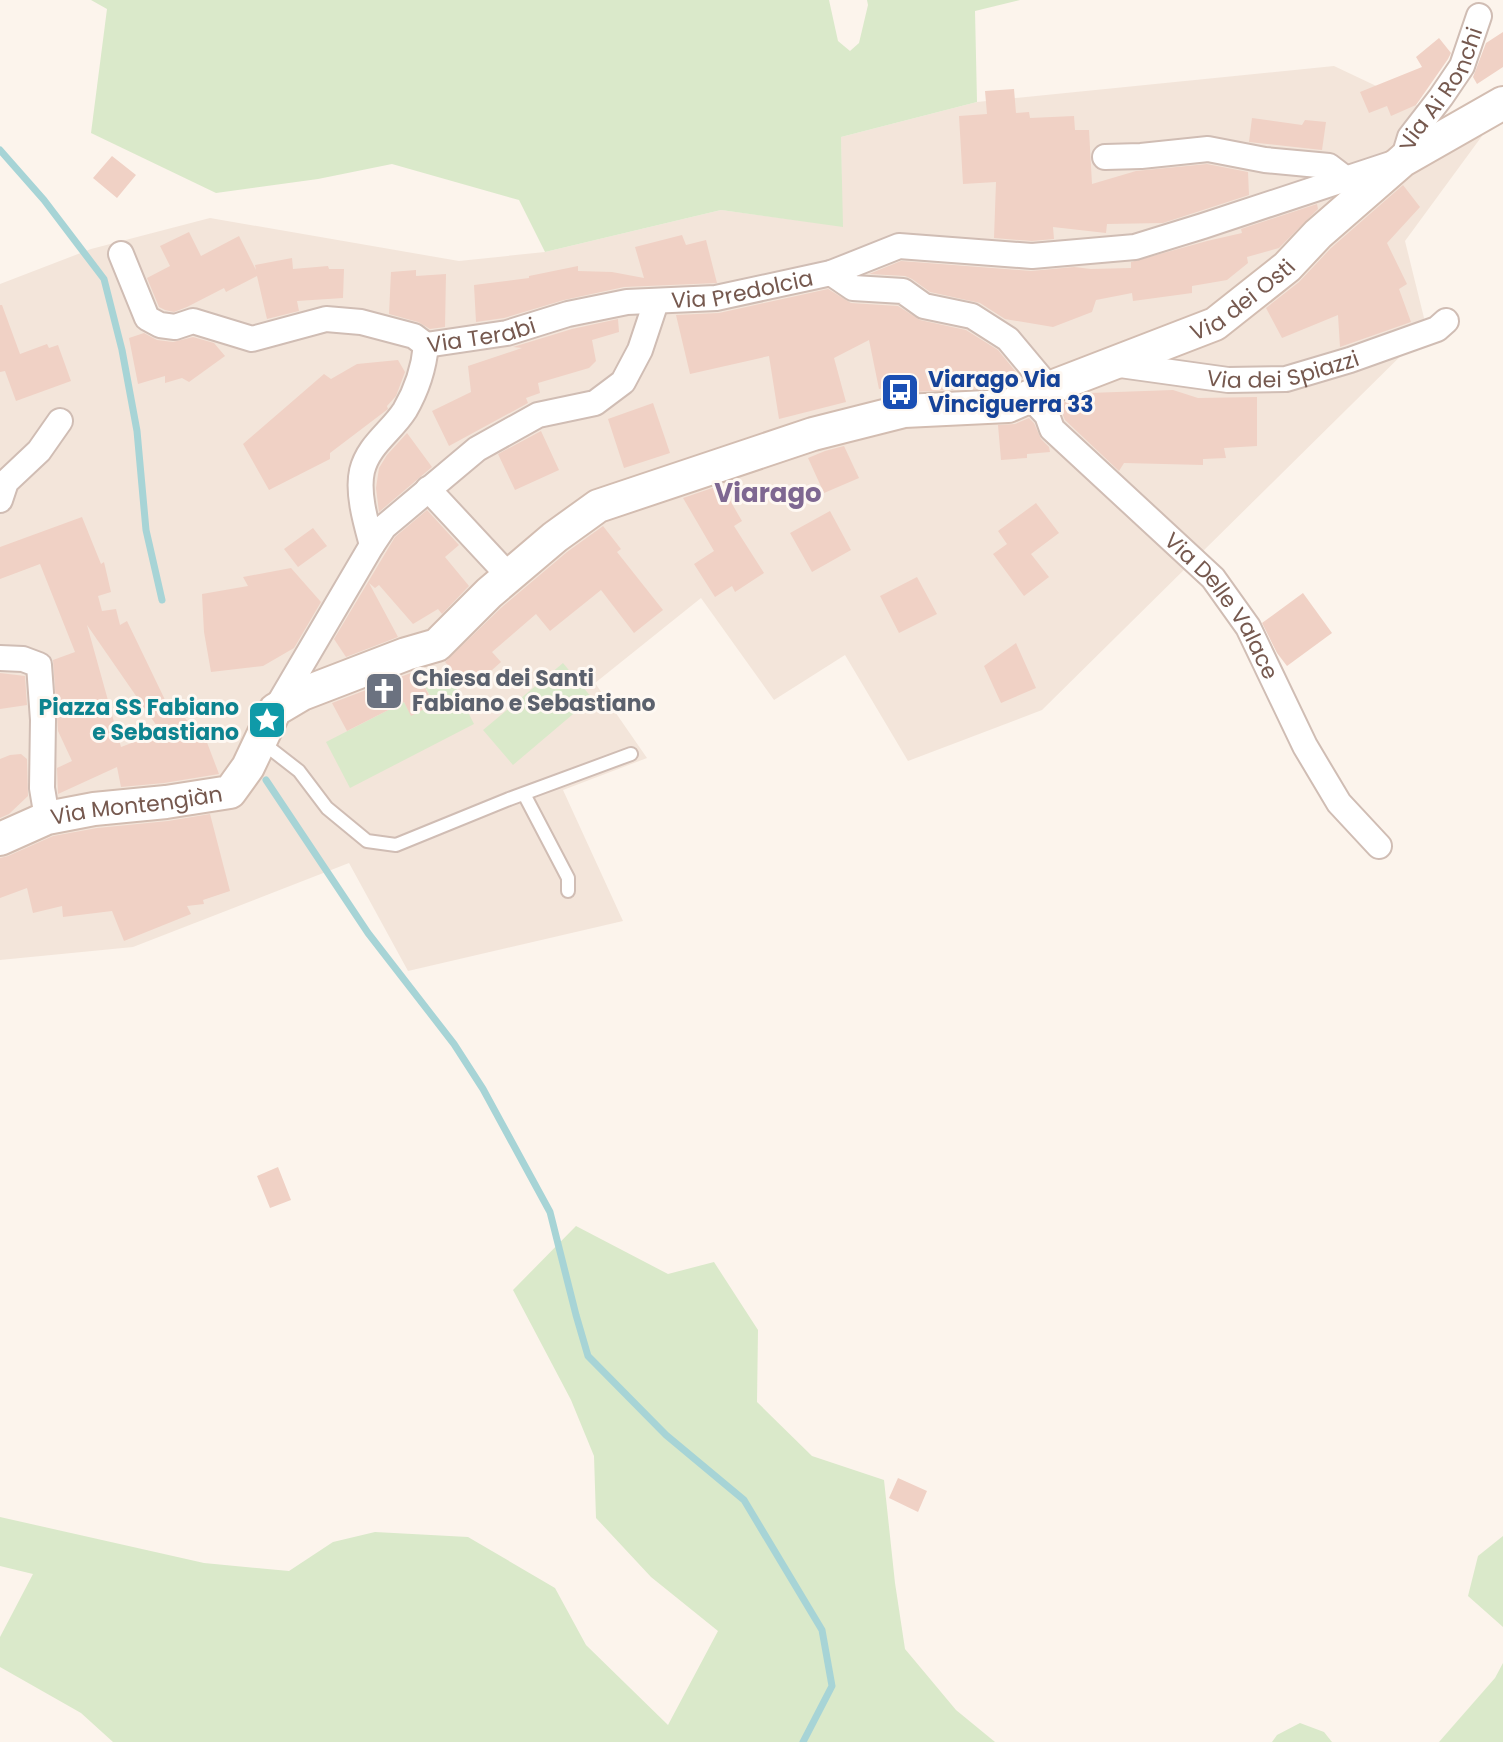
<svg xmlns="http://www.w3.org/2000/svg" width="1503" height="1742" font-family="Poppins,sans-serif">
<style>
.residential{fill:#f3e5da}
.green{fill:#dae9ca}
.lines{fill:none;stroke-linecap:round;stroke-linejoin:round}
.stream{stroke:#a7d4d6;stroke-width:7}
.building{fill:#f0d1c5;fill-rule:evenodd}
.lane-casing{stroke:#d0bdb4;stroke-width:16}
.street-casing{stroke:#d0bdb4;stroke-width:28}
.secondary-casing{stroke:#d3bdb1;stroke-width:36}
.lane{stroke:#fff;stroke-width:12}
.street{stroke:#fff;stroke-width:24}
.secondary{stroke:#fff;stroke-width:32}
.labels{text-anchor:middle;stroke-width:6;stroke-linejoin:round;paint-order:stroke}
.street-label{font-size:22px;fill:#76594f;stroke:#fef8f2}
.transit-label{font-size:22px;font-weight:bold;fill:#164399;stroke:#fef8f2;text-anchor:start}
.worship-label{font-size:22px;font-weight:bold;fill:#5b616d;stroke:#fef8f2;text-anchor:start}
.culture-label{font-size:22px;font-weight:bold;fill:#0d838f;stroke:#fef8f2;text-anchor:end}
.quarter-label{font-size:26px;font-weight:bold;fill:#7e6791;stroke:#fef8f2}
</style>
<rect width="100%" height="100%" fill="#fcf4ec"/>
<!-- residential -->
<path class="residential" d="M1334,66L1482,136L1405,241L1427,330L1042,710L908,761L845,655L774,700L701,598L595,683L647,758L563,790L623,921L408,971L349,863L133,947L0,960V284L91,249L210,218L459,261L545,252L721,210L842,226L841,137L977,102Z"/>
<!-- green -->
<path class="green" d="M91,0H829L838,41L850,51L859,43L868,5L867,0H1020L975,11L977,102L841,137L843,227L721,210L545,252L519,200L392,164L318,179L216,193L91,133L107,9Z
M563,663L592,698L513,765L483,730Z
M448,672L474,724L350,788L326,742L404,702L411,715L434,703L424,685Z
M576,1226L668,1274L714,1262L758,1330L757,1402L812,1456L884,1480L895,1583L905,1649L956,1710L995,1742H113L81,1713L0,1667V1637L33,1574L0,1566V1517L204,1563L289,1571L333,1542L375,1532L468,1537L555,1588L586,1645L668,1725L718,1631L651,1577L596,1518L594,1456L571,1400L513,1290Z
M1503,1536V1627L1468,1596L1478,1556Z
M1503,1663V1742H1439L1495,1678Z
M1300,1723L1324,1732L1332,1742H1272L1277,1735Z"/>
<g class="lines">
<!-- stream -->
<path class="stream" d="M0,150L44,200L104,279L122,350L137,431L146,530L162,600
M266,780L368,933L454,1044L483,1089L550,1212L576,1315L588,1356L666,1435L744,1500L822,1630L832,1686L803,1742"/>
</g>
<!-- building -->
<path class="building" d="M1503,32V67L1477,84L1473,77L1486,43Z
M1439,38L1451,53L1448,59L1416,105L1391,116L1387,106L1369,113L1360,92L1422,67L1416,57Z
M1014,89L1016,113L1029,112L1030,118L1074,116L1075,130H1089L1092,184L1136,171L1207,164L1248,172L1249,195L1163,223L1107,224L1106,233L1053,227L1054,239L1032,241L994,238L996,182L963,184L959,116L987,114L985,91Z
M1252,118L1302,125L1305,120L1326,122L1322,150L1249,142Z
M112,156L136,175L117,198L93,178Z
M1403,185L1420,207L1387,243L1407,284L1399,289L1411,322L1340,347L1338,315L1282,338L1266,308L1299,282L1331,248Z
M1317,204L1318,209L1279,248L1247,257L1248,263L1227,280L1192,286V293L1133,301L1132,293L1096,300L1092,312L1053,327L1005,319L980,303L930,292L912,279L905,276L869,274L901,261L1031,271L1074,267L1091,269L1131,268V262L1207,241L1242,233L1241,229Z
M189,232L201,256L239,236L256,270L255,265L292,258L293,269L328,266L329,269H344L343,298L297,301L299,311L267,319L257,276L226,292L224,288L187,307L174,312L165,310L159,307L147,278L170,266L160,246Z
M682,235L686,245L706,240L717,283L624,287L564,300L504,318L476,322L474,285L529,278V276L578,266V271L612,272L644,278L635,247Z
M416,270V276L446,274L445,327L430,329L418,322L389,314L391,272Z
M828,289L851,303L898,306L920,320L966,330L998,350L1016,372V382L1004,387L913,392L911,382L879,389L869,340L834,358L846,402L779,419L769,356L690,374L676,315L719,313Z
M0,305H2L20,354L47,344L49,348L58,345L71,381L16,401L5,371L0,372Z
M618,319L619,332L592,340L596,361L589,368L538,383L540,393L526,398L528,403L449,446L432,411L471,392L468,366L522,348L513,347L572,329Z
M144,333L157,340L173,342L193,337L214,343L225,356L189,382L182,378L165,383V376L138,384L129,338Z
M398,360L405,372L396,396L387,406L388,409L330,453V459L269,490L243,444L324,374L331,379L357,364Z
M1173,390L1198,398L1257,397V446L1224,448L1226,458L1203,459V465L1124,463L1119,471L1065,420L1059,406L1060,404L1089,393Z
M653,403L670,453L624,468L608,419Z
M1029,418L1034,423L1041,439L1049,447L1050,452L1027,454V458L1001,460L998,425L1015,424Z
M541,431L559,470L515,490L498,454Z
M407,433L432,467L379,512L376,488L379,468L387,455Z
M844,446L859,478L824,493L808,458L825,451Z
M721,485L742,521L734,526L764,573L735,592L732,586L715,597L694,564L714,551L683,498Z
M1036,503L1059,533L1031,554L1049,577L1024,596L993,554L1007,544L998,531Z
M427,510L459,545L445,557L469,586L442,614L438,609L413,624L379,585L375,588L369,583L398,637L346,657L334,639L395,537Z
M830,511L851,550L812,572L790,533Z
M82,517L101,564L104,562L111,592L98,596L102,611L116,609L120,625L127,621L167,704L172,700L197,734L203,732L219,774L164,783L121,787L117,767L58,794L57,768L72,761L58,731L53,660L75,652L40,564L0,579V547ZM87,625L161,732L121,747Z
M603,526L621,549L617,552L663,610L634,633L601,590L550,631L536,614L492,652L501,662L482,679L479,675L467,686L445,662L502,607L567,552Z
M313,528L327,546L298,567L284,549Z
M291,568L321,602L294,648L263,666L211,672L204,632L202,594L248,586L243,577Z
M917,577L937,614L899,633L880,596Z
M1303,593L1332,633L1287,666L1277,653L1262,623Z
M1016,643L1036,688L1001,703L984,666Z
M416,671L434,704L411,716L404,702L347,731L332,703Z
M0,673L25,676L27,705L0,709Z
M21,754L27,759L28,796L9,814L0,818V759L10,755Z
M210,814L230,891L203,900L204,904L187,906L191,914L124,941L112,911L63,917L62,906L33,913L27,888L0,898V858L8,856L53,836L97,828L168,821Z
M278,1167L291,1200L270,1208L257,1176Z
M898,1478L927,1491L918,1512L889,1498Z"/>
<g class="lines">
<defs>
<path id="lane" d="M263,743L299,771L327,808L367,841L396,845L509,799L631,754
M524,794L568,878V891"/>
<g id="street">
<path d="M1105,157L1141,156L1208,149L1265,160L1329,166L1346,179"/>
<path d="M121,254L147,318L160,325L175,327L193,321L252,339L326,319L361,322L414,336L426,345"/>
<path d="M831,273L853,288L903,291L924,306L972,316L1008,339L1049,388"/>
<path id="s1" d="M426,345L507,333L568,314L627,302L716,298L831,273L899,246L1032,256L1135,247L1203,226L1403,160L1410,137L1441,97L1462,66L1479,16"/>
<path id="s2" d="M1113,364L1228,380L1286,379L1350,360L1437,329L1446,321"/>
<path id="s3" d="M1029,396L1047,415L1052,429L1213,578L1248,627L1305,746L1339,803L1379,846"/>
<path d="M428,489L510,577"/>
<path d="M0,500L6,482L39,451L60,421"/>
<path d="M372,545C366,523 357,493 362,471C368,445 392,431 405,410C416,391 424,367 426,345"/>
<path d="M0,658L23,659L39,665L43,720L42,788L47,818"/>
<path d="M275,710L372,545L384,527L477,449L538,415L595,403L623,382L640,350L656,302"/>
</g>
<g id="secondary">
<path id="s4" d="M0,839L47,818L94,809L166,802L230,792L248,767L275,710L302,694L406,654L437,645L489,593L555,537L598,506L813,434L904,411L1008,406L1049,388L1215,324L1287,267L1318,234L1403,160L1503,103"/>
</g>
</defs>
<!-- lane casing -->
<use href="#lane" class="lane-casing"/>
<!-- street casing -->
<use href="#street" class="street-casing"/>
<!-- secondary casing -->
<use href="#secondary" class="secondary-casing"/>
<!-- lane -->
<use href="#lane" class="lane"/>
<!-- street -->
<use href="#street" class="street"/>
<!-- secondary -->
<use href="#secondary" class="secondary"/>
</g>
<!-- icons -->
<defs>
<symbol id="bus-square" viewBox="-11 -11 22 22"><rect x="-9" y="-9" width="18" height="18" rx="4" fill="#1a4fb4" stroke="#fef8f2"/><path d="M-5-6H5V4H4V6H2V4H-2V6H-4V4H-5ZM-3.5-4V0h7V-4ZM-3.5 1.2v1.5H-2V1.2ZM2 1.2v1.5H3.5V1.2Z" fill="#fff"/></symbol>
<symbol id="church-square" viewBox="-11 -11 22 22"><rect x="-9" y="-9" width="18" height="18" rx="4" fill="#6b7280" stroke="#fef8f2"/><path d="M-1.2-6h2.4v3.5h3.3v2.4h-3.3V6h-2.4V-.1h-3.3v-2.4h3.3Z" fill="#fff"/></symbol>
<symbol id="sight-square" viewBox="-11 -11 22 22"><rect x="-9" y="-9" width="18" height="18" rx="4" fill="#0f9aa8" stroke="#fef8f2"/><path d="M0-6L1.8-2.2L6-1.7L2.9 1.2L3.7 5.4L0 3.3L-3.7 5.4L-2.9 1.2L-6-1.7L-1.8-2.2Z" fill="#fff"/></symbol>
</defs>
<g fill-rule="evenodd">
<use href="#bus-square" x="878" y="370" width="44" height="44"/>
<use href="#church-square" x="362" y="669" width="44" height="44"/>
<use href="#sight-square" x="245" y="698" width="44" height="44"/>
</g>
<g class="labels">
<!-- street labels -->
<g class="street-label">
<text dy="8" stroke="none"><textPath href="#s1" startOffset="1086">Via Ai Ronchi</textPath></text>
<text dy="8" stroke="none"><textPath href="#s1" startOffset="322">Via Predolcia</textPath></text>
<text dy="8" stroke="none"><textPath href="#s4" startOffset="1402">Via dei Osti</textPath></text>
<text dy="8" stroke="none"><textPath href="#s1" startOffset="56">Via Terabi</textPath></text>
<text dy="8" stroke="none"><textPath href="#s2" startOffset="172">Via dei Spiazzi</textPath></text>
<text dy="8" stroke="none"><textPath href="#s3" startOffset="288">Via Delle Valace</textPath></text>
<text dy="8" stroke="none"><textPath href="#s4" startOffset="142">Via Montengiàn</textPath></text>
</g>
<!-- transit labels -->
<g class="transit-label">
<text x="928" y="387">Viarago Via<tspan x="928" dy="25">Vinciguerra 33</tspan></text>
</g>
<!-- worship labels -->
<g class="worship-label">
<text x="412" y="686">Chiesa dei Santi<tspan x="412" dy="25">Fabiano e Sebastiano</tspan></text>
</g>
<!-- culture labels -->
<g class="culture-label">
<text x="239" y="715">Piazza SS Fabiano<tspan x="239" dy="25">e Sebastiano</tspan></text>
</g>
<!-- quarter labels -->
<g class="quarter-label">
<text x="768" y="502">Viarago</text>
</g>
</g>
</svg>
